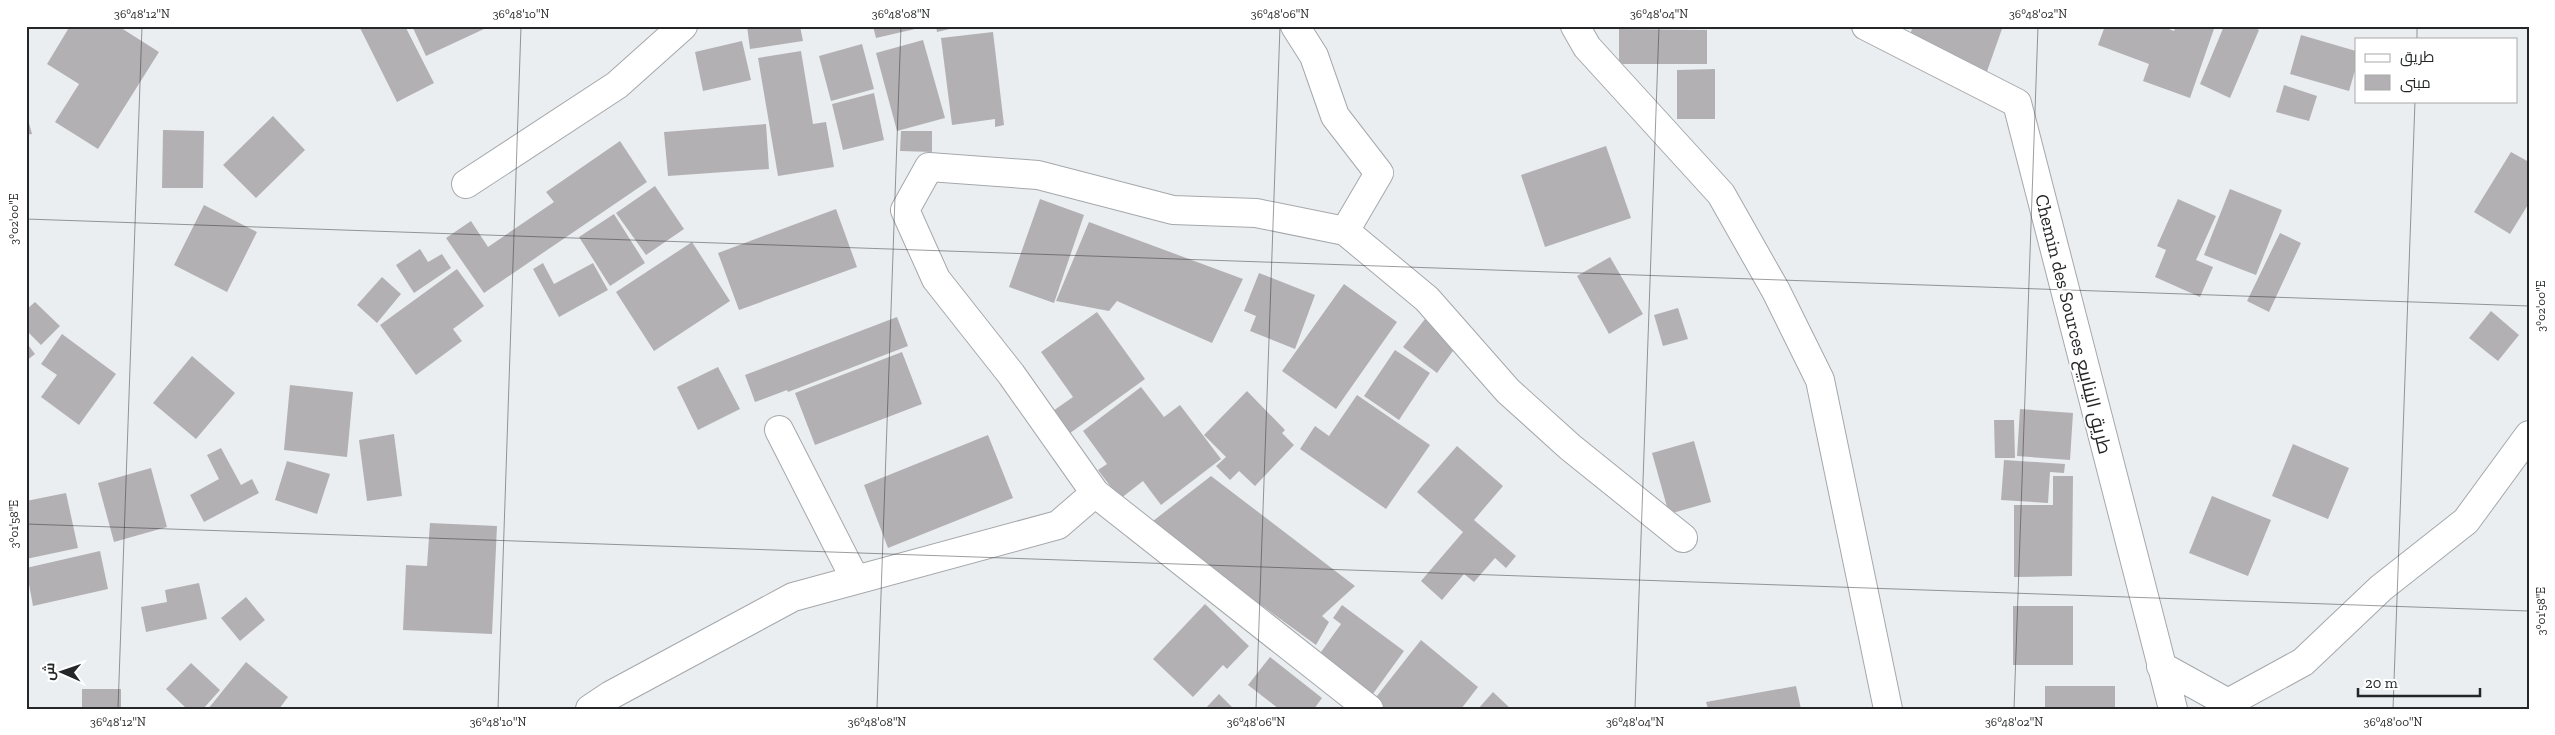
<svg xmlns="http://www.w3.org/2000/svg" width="2555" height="735" font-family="'Zilla Slab',Cairo,serif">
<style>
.building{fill:#b3b0b4}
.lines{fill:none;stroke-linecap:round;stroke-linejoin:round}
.minor-casing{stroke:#a5a8ab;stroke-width:30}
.minor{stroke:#fff;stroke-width:28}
.ticks{fill:none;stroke:#252627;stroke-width:1;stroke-opacity:0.45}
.labels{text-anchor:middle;stroke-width:4;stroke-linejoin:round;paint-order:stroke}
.street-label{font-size:19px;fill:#252627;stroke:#fff}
.neatline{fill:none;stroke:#252627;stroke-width:2}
.ticks-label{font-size:12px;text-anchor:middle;fill:#252627}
</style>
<rect width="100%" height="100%" fill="#eaeef1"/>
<!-- building -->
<path class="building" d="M70,26H118L159,52L98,149L55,122L79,84L47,64Z
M359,26H405L434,83L397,102Z
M412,26H482L484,29L426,56Z
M747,26H800L803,41L750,49Z
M873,26H914L915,29L876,38Z
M936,26H958V27L937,32Z
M1913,26H2003L1985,77L1905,49Z
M2105,26H2161L2174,31L2176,26H2215L2190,98L2143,81L2149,64L2098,45Z
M2224,26H2250L2259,30L2230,98L2200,84Z
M1619,29L1707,30V64H1619Z
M993,32L1004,125L995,127V119L952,125L941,38Z
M2301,35L2356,51V67L2349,91L2290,74Z
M923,40L945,118L897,131L876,53Z
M742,41L751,80L703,91L695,52Z
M862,44L874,89L831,101L819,56Z
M801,51L813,124L826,122L834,167L778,176L758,58Z
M1715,69V119H1677V70Z
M2284,85L2317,96L2309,121L2276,112Z
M874,93L884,140L843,150L832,104Z
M26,112L32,134L26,135Z
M273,116L305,150L256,198L223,165Z
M766,124L769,169L668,176L664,132Z
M163,130L204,131L203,188H162Z
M901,131H932V152L900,151Z
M620,141L647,182L484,293L446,238L471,221L488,247L554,202L546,192Z
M1606,146L1631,218L1545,247L1521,175Z
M2511,152L2529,162V203L2510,234L2474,212Z
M655,186L684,229L646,255L616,213Z
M2230,189L2282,210L2256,275L2204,255Z
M1040,199L1084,215L1054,303L1009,287Z
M2178,199L2216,216L2196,260L2213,267L2200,297L2155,277L2166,250L2157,246Z
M204,205L257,232L227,292L174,265Z
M836,209L857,267L739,310L718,253Z
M614,214L645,263L610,286L579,237Z
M1089,222L1243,279L1212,343L1117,301L1109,311L1056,301Z
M2280,233L2301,243L2269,312L2247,301Z
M692,242L730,301L654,351L616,292Z
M420,249L428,262L442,254L451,268L414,293L396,265Z
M1610,257L1643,314L1609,334L1577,276Z
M543,263L554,284L593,263L608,290L559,317L533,269Z
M457,269L484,306L453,329L462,341L416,375L380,325Z
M1259,273L1315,295L1295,349L1250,331L1256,316L1244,311Z
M382,277L401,294L377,323L357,305Z
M1344,284L1397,322L1336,409L1282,371Z
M35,302L60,326L41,345L26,330V310Z
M1678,308L1688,339L1663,346L1654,315Z
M2491,311L2519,335L2498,361L2469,338Z
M1097,312L1145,379L1066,436L1050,413L1073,397L1041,352Z
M897,317L908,346L788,392L787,390L755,402L745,375Z
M1425,319L1458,344L1437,373L1403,347Z
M62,334L116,374L79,425L41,397L57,375L41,364Z
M26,342L35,354L26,361Z
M1395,350L1430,373L1399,420L1364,396Z
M902,352L922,404L815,445L795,393Z
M192,356L235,393L196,439L153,403Z
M718,367L740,409L698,430L677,387Z
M290,385L353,392L347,457L284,450Z
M1141,387L1164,417L1180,405L1221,459L1161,505L1143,481L1120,499L1098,470L1107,464L1083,431Z
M1247,391L1285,430L1282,433L1294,445L1255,486L1239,471L1230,480L1216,466L1226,457L1204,435Z
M1357,395L1430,445L1386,509L1300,449L1315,426L1329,436Z
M2020,409L2073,413L2070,460L2017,456Z
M1994,420H2014L2015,458H1995Z
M394,434L402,496L367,501L359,440Z
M988,435L1013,498L888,548L864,485Z
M1694,441L1711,502L1669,514L1652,453Z
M2293,444L2349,468L2328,519L2272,496Z
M1457,446L1503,486L1474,520L1516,556L1506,568L1495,558L1474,582L1464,574L1442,600L1421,581L1463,532L1417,492Z
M221,448L241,485L252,479L259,493L204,522L190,495L219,479L207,455Z
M2004,460L2065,464L2064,473L2050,472L2048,503L2001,500Z
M287,461L330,474L317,514L275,500Z
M151,468L167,527L114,542L98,483Z
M1211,476L1355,586L1322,616L1329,622L1316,645L1181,547L1182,543L1153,521Z
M2053,476H2073L2072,576L2014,577V505H2053Z
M66,493L78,548L26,559V501Z
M2212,496L2271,520L2248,576L2189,553Z
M430,523L497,526L492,634L403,630L406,565L427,566Z
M100,551L108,589L33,606L26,568Z
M199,583L207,619L146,632L141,607L167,602L165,590Z
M246,597L265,620L240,641L221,618Z
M1205,604L1249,646L1227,669L1223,665L1193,697L1153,659Z
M1342,605L1404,651L1370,698L1316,659L1341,624L1333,618Z
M2013,606H2073V665H2013Z
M1421,640L1478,687L1461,709H1382L1373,701Z
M1270,657L1322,698L1314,709H1279L1248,685Z
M246,662L288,697L279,709H208Z
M191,663L220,690L203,709H187L166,689Z
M1796,686L1801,709H1708L1706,702Z
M2045,686H2115V709H2045Z
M82,689H121V709H82Z
M1493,692L1511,709H1478Z
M1219,694L1234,709H1205Z"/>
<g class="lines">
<defs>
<path id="minor" d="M1575,26L1587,47L1721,194L1776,291L1820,380L1888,709
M1866,26L2017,103L2173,709
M466,184L617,85L683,26
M1345,231L1427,299L1508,391L1570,447L1683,538
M779,430L855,579
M1095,493L1369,709
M2161,666L2228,703L2233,709
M2228,703L2303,662L2381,588L2466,521L2529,435
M590,709L611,695L793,597L1058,525L1095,493L1011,374L936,279L905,210L929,167L1038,175L1173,210L1256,213L1345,231L1379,173L1335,116L1314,56L1295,26"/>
</defs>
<!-- minor casing -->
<use href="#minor" class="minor-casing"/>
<!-- minor -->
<use href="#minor" class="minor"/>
</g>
<!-- ticks -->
<path class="ticks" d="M2417,39V26M26,219L2529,306M26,524L2529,611M118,709L142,26M498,709L521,26M877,709L901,26M1256,709L1280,26M1635,709L1659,26M2014,709L2038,26M2393,709L2415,101"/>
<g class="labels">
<!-- street labels -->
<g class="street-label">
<text transform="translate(2074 324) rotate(76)" y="7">Chemin des Sources طريق الينابيع</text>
</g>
</g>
<!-- border -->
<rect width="2555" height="735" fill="none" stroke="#ffffff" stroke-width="55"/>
<!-- legend -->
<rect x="2355" y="38" width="162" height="65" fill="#ffffff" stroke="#a8a8a9"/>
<rect x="2365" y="54" width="25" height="8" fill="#ffffff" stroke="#a8a8a9"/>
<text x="2400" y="62" font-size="15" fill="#252627">طريق</text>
<rect x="2365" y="75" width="25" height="15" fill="#b3b0b4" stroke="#a8a8a9"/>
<text x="2400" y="88" font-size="15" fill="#252627">مبنى</text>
<!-- north arrow -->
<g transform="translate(62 672) rotate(272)" stroke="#ffffff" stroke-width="4" paint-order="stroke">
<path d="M0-4L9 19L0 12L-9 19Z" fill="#252627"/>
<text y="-8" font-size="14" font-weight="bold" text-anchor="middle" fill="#252627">ش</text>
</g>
<!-- scale -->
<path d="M2358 688v8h122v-8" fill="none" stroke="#252627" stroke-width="2.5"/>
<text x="2365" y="688" font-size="15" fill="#252627" stroke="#ffffff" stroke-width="4" paint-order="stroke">20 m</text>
<rect x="28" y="28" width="2500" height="680" class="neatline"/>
<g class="ticks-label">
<text x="142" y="18">36°48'12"N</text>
<text x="521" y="18">36°48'10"N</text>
<text x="901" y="18">36°48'08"N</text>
<text x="1280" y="18">36°48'06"N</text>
<text x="1659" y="18">36°48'04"N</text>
<text x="2038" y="18">36°48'02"N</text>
<text transform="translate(14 219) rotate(-90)" y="4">3°02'00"E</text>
<text transform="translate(2541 306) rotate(-90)" y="4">3°02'00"E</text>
<text transform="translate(14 524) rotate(-90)" y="4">3°01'58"E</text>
<text transform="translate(2541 611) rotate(-90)" y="4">3°01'58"E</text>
<text x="118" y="726">36°48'12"N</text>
<text x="498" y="726">36°48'10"N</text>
<text x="877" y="726">36°48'08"N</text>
<text x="1256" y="726">36°48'06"N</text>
<text x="1635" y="726">36°48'04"N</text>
<text x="2014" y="726">36°48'02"N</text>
<text x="2393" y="726">36°48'00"N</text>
</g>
</svg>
